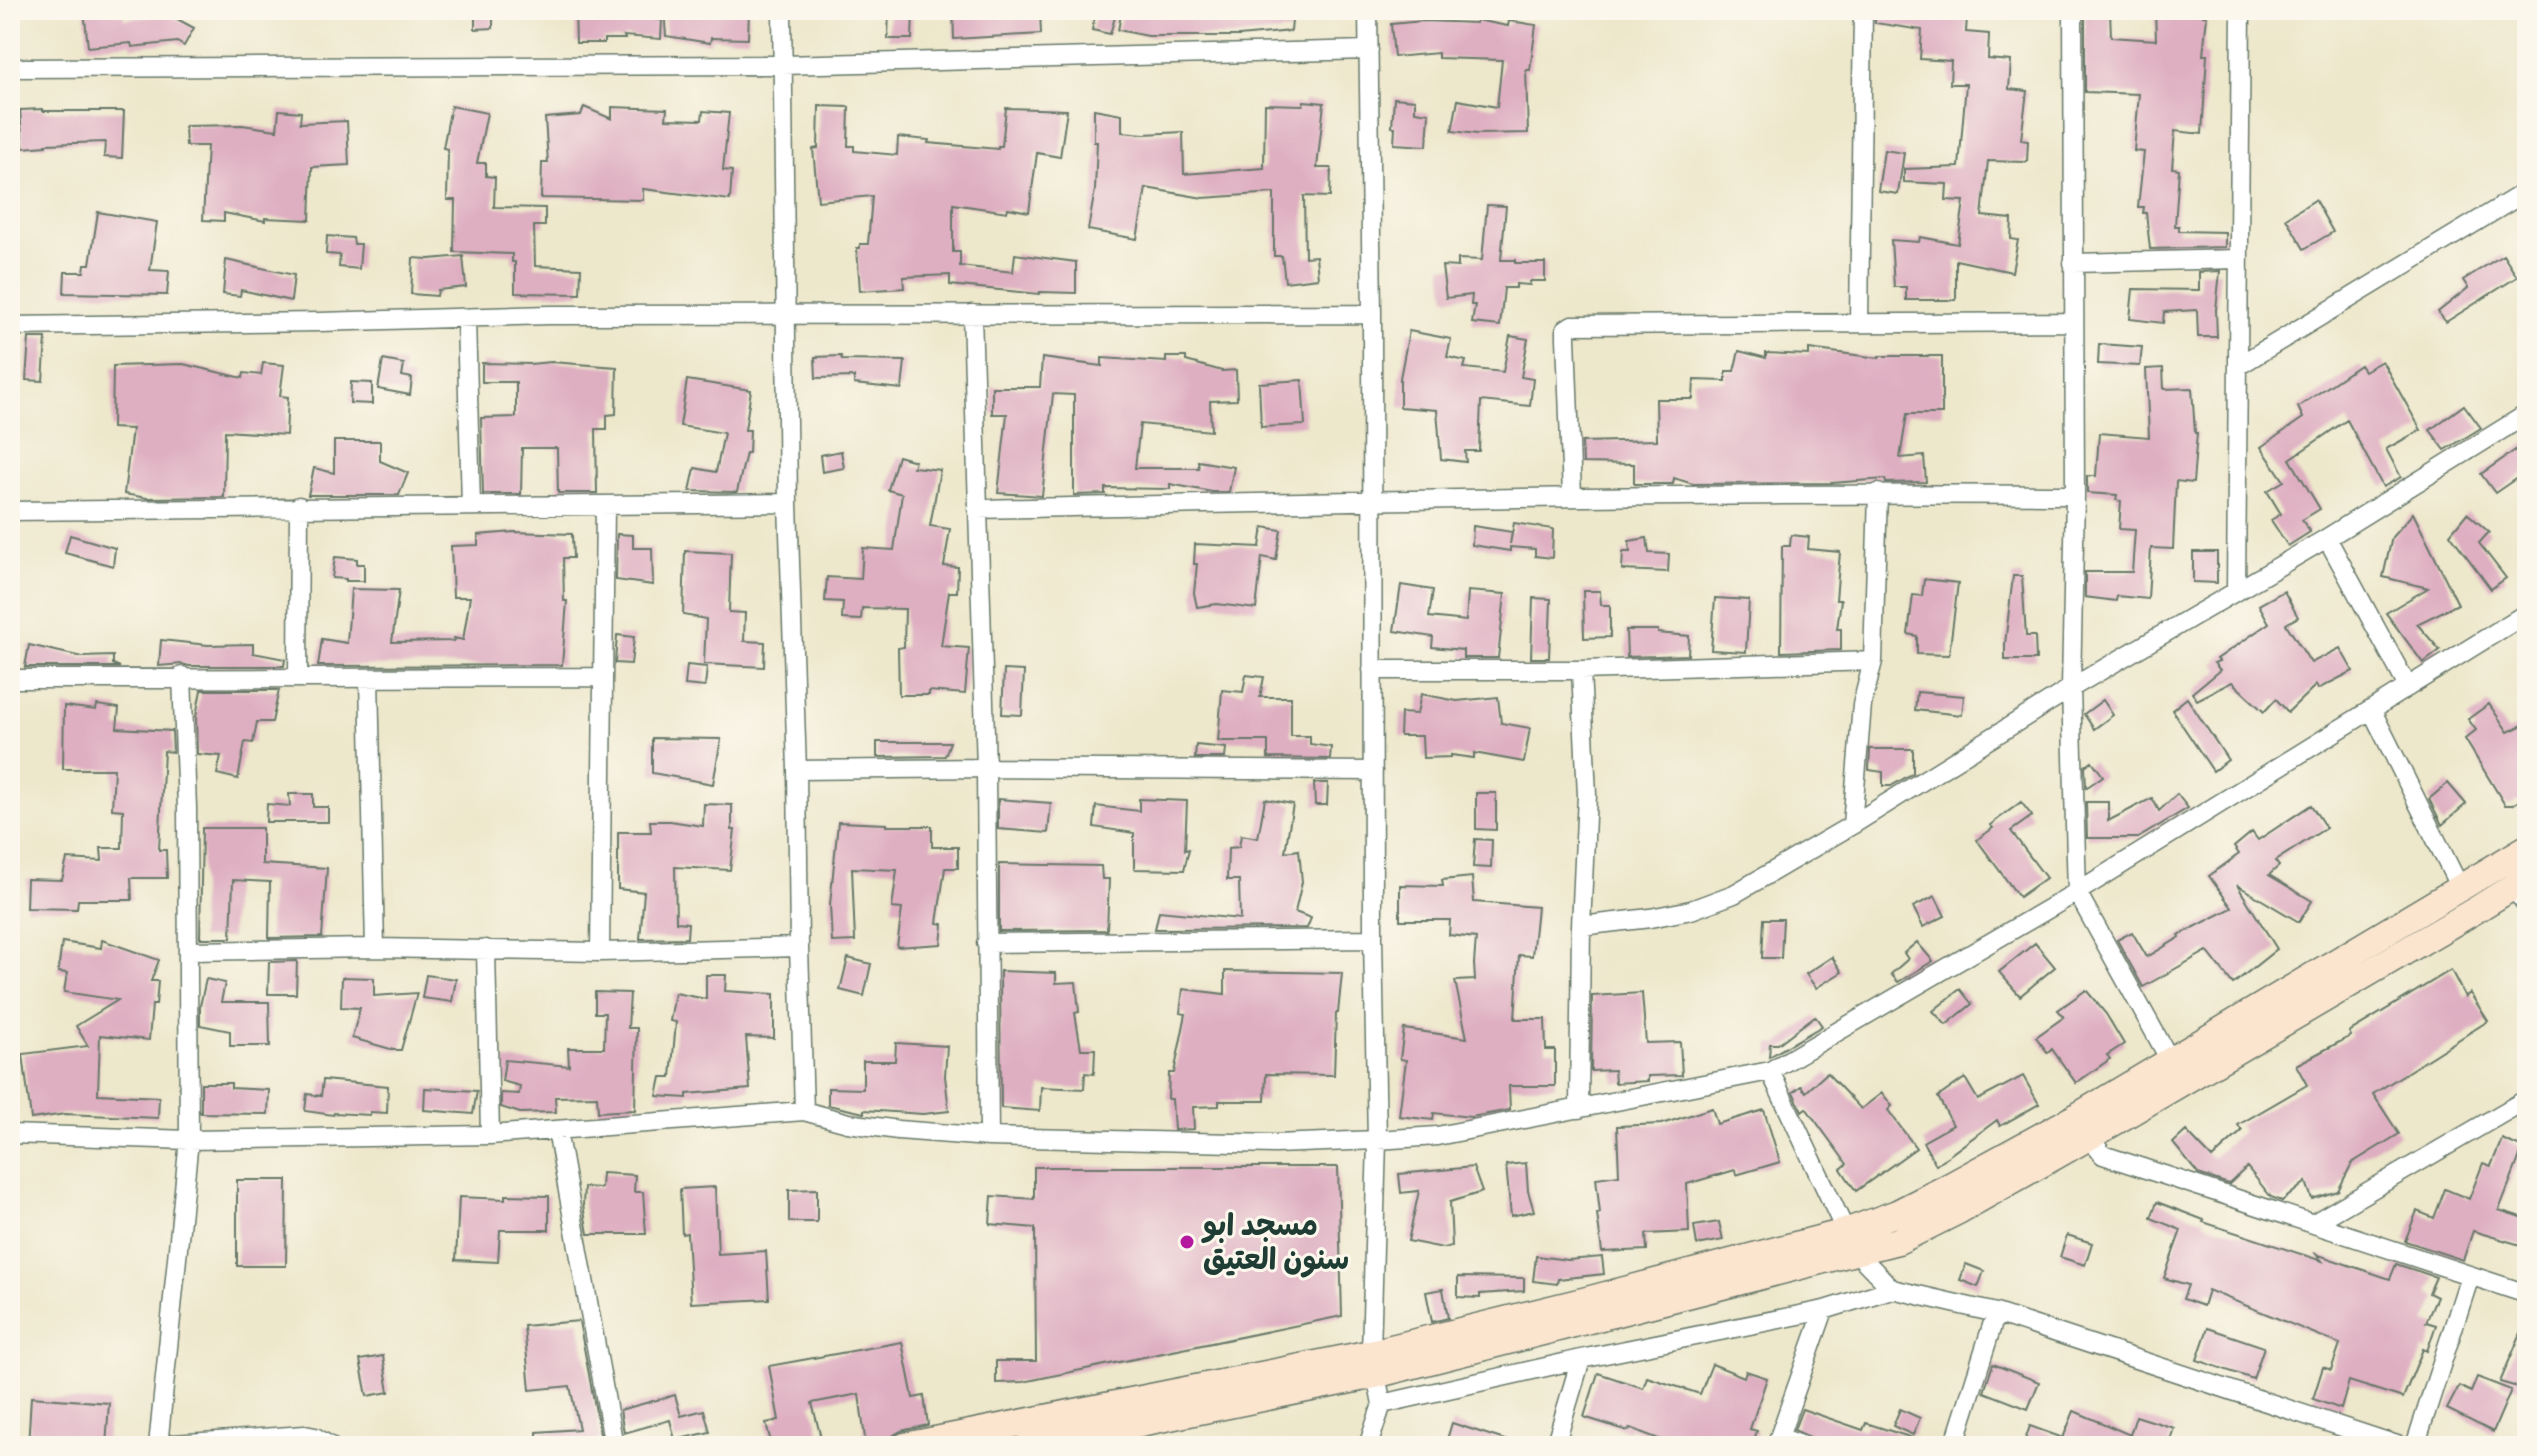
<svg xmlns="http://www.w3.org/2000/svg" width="2537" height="1456" font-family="Dekko,'Playpen Sans Arabic',sans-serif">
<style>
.building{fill:#deaec1}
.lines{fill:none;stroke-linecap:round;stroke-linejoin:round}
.street-casing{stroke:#677869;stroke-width:21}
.secondary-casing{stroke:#677869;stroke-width:29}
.street{stroke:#fff;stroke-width:18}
.secondary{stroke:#fbe5cf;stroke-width:26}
.poi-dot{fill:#b5179e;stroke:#fbf7ec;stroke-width:3}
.labels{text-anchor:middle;stroke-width:6;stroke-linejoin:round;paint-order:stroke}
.poi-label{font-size:30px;font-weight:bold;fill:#1f3d34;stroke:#fbf7ec;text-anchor:start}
</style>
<rect width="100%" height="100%" fill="#fbf7ec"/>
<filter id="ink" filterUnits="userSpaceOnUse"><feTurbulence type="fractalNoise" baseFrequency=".0125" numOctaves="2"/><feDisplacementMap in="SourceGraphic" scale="16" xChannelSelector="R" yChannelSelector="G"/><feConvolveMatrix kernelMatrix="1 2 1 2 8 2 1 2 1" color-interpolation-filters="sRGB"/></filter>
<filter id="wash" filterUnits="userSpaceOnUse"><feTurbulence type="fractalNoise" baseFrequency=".006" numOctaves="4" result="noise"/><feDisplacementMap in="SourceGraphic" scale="32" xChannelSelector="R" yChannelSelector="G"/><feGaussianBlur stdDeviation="1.8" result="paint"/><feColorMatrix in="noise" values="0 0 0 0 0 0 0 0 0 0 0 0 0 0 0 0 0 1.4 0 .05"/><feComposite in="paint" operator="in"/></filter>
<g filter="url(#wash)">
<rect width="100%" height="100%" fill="#ede7cb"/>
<g id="blocks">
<!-- building -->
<path class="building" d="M84,10H123L124,19L170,15L194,28L184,46L177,42L132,47L131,43L88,47Z
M475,10H493V28L475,29Z
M575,10H624V16L662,20L661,39L624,36L625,39H604V43H576Z
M664,10H749L748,39L711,38L710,43L666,36Z
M889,10H913L912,39H888Z
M953,10L1040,12L1041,34L954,39Z
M1122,10L1195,12V10H1293L1291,31L1239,36H1148L1118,30Z
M1875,10H1919L1918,14L1967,17L1966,32L1989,34L1988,59L2011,61L2009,89L2027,91L2021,140L2028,141L2027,162L1988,161L1982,216L2012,219L2011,239L2018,240L2012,272L1956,260V300H1906V287H1894L1891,240L1919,242L1920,237L1958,244L1964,201L1946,200L1947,184L1904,182V169L1959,167L1966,84H1950L1951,61L1920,59L1922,30L1875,23Z
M2085,10H2110L2111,37L2156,40L2155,10H2203V15L2207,16L2203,55H2207L2202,134L2175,131L2172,168L2179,169L2175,226H2179V231L2225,232V247L2150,249L2146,213H2143L2144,207H2138L2144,152L2134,151L2139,94L2085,92Z
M1096,12L1115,17L1110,34L1092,30Z
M1476,20L1508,26L1509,21L1536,25L1530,70H1526L1528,133L1477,134L1452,131L1458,100L1497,107L1502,60L1438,58V53L1394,57L1391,24L1423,21L1476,23Z
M1394,98L1415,100V111L1429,113L1427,146L1394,144L1395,127H1392Z
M1304,101L1324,103L1317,168H1331L1330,197L1304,196L1305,257L1316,256L1318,278L1285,282L1282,256H1274V193L1203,198L1146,188L1137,239L1088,230L1095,190L1097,142H1094V109L1122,114V132L1144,134L1183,132L1184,174L1264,168L1265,104L1303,105Z
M451,106L487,113L477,163H486V176L495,177L494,207L545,208V226H534L535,266L581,268L580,294L515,293V262H512V254L454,252L455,200H447L448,149L443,148Z
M819,106L849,107L848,146H854V151L897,155L898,137L929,140L928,143L998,149V146H1002L1006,108L1067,110L1060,157L1037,153L1029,212L1008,208L1007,212L953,204V252H960V266L1013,272L1015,254L1076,262V293L1040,292L1039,294L950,285V275L903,277L904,288L860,291L857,248H860V244H868L872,196L818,201L813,149L818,148Z
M584,107L612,119V107L667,109L666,119L702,120L703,111L729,113L723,170L732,171L730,200L643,189V200L541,198L542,163H548L545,118L581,115Z
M43,109V111H124L122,158L104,157L105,142L46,144V146L23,148L20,110Z
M279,110L301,112L300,123L347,121L349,165L312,167L310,220L265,218V221L224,213V221L203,220L207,146H186L185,126L242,125L277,130Z
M1884,150L1904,153L1898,194L1878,191Z
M2315,200L2333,232L2304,249L2286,218Z
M1487,205L1506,206L1501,260H1515V263H1545V281H1530V285L1516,284V288H1504L1500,326L1472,323L1475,305H1471L1472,295L1446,298L1442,266L1458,267V259L1482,260Z
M98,212L157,222L150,270L169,271L167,295L64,293L65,272H84L85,264H90Z
M327,236L353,238L354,244H361L359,269L339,267L340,255L326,254Z
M2503,255L2517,277L2446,322L2438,312L2468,288L2463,280Z
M463,256L466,287L438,290L437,296L411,294L413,258L429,259Z
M226,260L294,275L291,301L241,290L240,296L223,294Z
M2220,271L2216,310L2217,337H2198L2197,310L2164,312L2163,323L2130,319L2133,289L2199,290V272Z
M1409,331L1451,339L1447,357L1466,361L1464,368L1503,372L1510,336L1528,339L1521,377L1533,379L1530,406L1481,401L1479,451H1465L1466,462L1441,459L1437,410L1400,407V378Z
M29,338H46L43,381L26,380Z
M2099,344L2142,347L2140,366L2098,364Z
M1809,349L1879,358V356H1942V414H1907L1900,458L1924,456L1926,482L1886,483L1885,479L1831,483L1693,484L1674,478L1673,484H1634V464L1583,463L1582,442L1657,440L1656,399H1693L1694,380L1726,381V371H1734L1739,351L1766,358V353L1809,355Z
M841,356L842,360L905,361L902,389L854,384V377L816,378L815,357Z
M1166,357H1186V361L1222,371L1236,370L1237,400L1210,401L1211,431L1140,424L1135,468H1199L1198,461L1234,467L1229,492H1212L1170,484V489L1105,488V494L1074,495V395L1053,394L1042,496L998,493L1007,414H992V387H1040L1042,358L1102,366V358L1166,362Z
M383,360L404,364L402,376L412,378L410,395L378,389Z
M2382,361L2421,430L2386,449L2401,477L2383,487L2347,420L2290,459L2320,509L2302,520L2310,532L2288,546L2271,520L2281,514L2267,491L2284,481L2261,447L2303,418L2298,407L2360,365L2364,371Z
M551,362L617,367L616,414L607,415V429H596L597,493H558L557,448H522L521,494H483L481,418L516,417V382H482V363L530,364Z
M263,363L284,365L280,396L288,397L286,435L225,431L224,497L147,498L124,494L132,429L112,428L113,366L183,364L243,378L244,373L261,375Z
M2163,368L2164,389L2192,388L2195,433H2197L2193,483L2176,481L2173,549L2151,548L2148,599L2117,596L2116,601L2085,597V572H2132L2135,530L2119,529L2121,501L2116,500L2117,495L2087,493V476H2096L2099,433L2149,437L2146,369Z
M687,380L751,390L745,430H750L749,453H746L737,492L690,491L695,468L716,472L724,433L680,426Z
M1302,380L1305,425L1261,427L1259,383Z
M351,382L372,383V404L350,403Z
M2464,405L2481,428L2445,450L2430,430Z
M334,441H380V461L408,473L399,495H308L314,468L334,473Z
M2527,442V471L2495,493L2481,474Z
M841,451L844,468L822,472L820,455Z
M898,456L915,461L913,467L940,470L930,526L950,529L944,566L958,567L957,592H949L941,646L969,648L965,694L929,691V695H899L898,648L904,647L905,609L862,608L861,620L842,619L843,602L825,601L827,577L861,579L863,548L894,550L902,494L888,490Z
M2413,513L2458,604L2417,624L2440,650L2423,663L2386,613L2428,588L2383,577L2392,537Z
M2467,513L2489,532L2479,543L2506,578L2491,589L2450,534Z
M1514,523L1553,529L1552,558L1535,556V549L1510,547V551L1472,545L1473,526L1512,532L1510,544Z
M1263,527L1281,530L1276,560L1262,557L1256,609L1217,604L1197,607L1194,593L1197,564H1194L1195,544L1260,547Z
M514,532L572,534L573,558H563L564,601H567L562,665L318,666L322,639L347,643L351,589L399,590L392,642L454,641V638L463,640L470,597H453L451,546L478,545V535Z
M617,534L633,535V548H652L653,585L616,580Z
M70,535L115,548L113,566L65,553Z
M1791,535L1809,537L1808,549L1840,552L1836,600H1841L1837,629H1841V650L1781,652L1782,546H1790Z
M1647,538L1649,553L1669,554L1668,572L1622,570L1623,552H1630L1629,541Z
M685,551L731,553L729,612L745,613L744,641L765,642L764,667L704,664L706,619L683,615Z
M2193,552H2217V583L2193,582Z
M335,557L357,559V564H364V581H346V579L332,578Z
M2013,576H2022L2026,636H2035L2036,660H2005V644Z
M1924,579L1958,583L1949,655L1917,654V636L1908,634L1913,595L1922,596Z
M1401,585L1433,590L1429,617L1466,621L1468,591L1505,594L1498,658H1463V650L1432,647L1433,637L1394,631Z
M1583,591H1600L1601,605H1610V637L1584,638Z
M2284,591L2298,617L2286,624L2311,663L2340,648L2353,671L2318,689L2316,685L2288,712L2276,699L2264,712L2232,682L2197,700L2192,693L2220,670L2214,663L2219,661L2217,659L2269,623L2259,605Z
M1533,598L1551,599L1549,658H1531Z
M1715,598L1749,600L1746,652L1711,650Z
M1626,630H1658V633L1689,636L1688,655L1627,657Z
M617,635L634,637L631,664L615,663Z
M161,640L208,645L253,644V653L285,659L284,666H189L182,664L159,666Z
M29,645L82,657L113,656V664L120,667H25Z
M687,665L707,667L705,687L685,685Z
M1004,670L1024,671L1022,715L1002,714Z
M1246,675L1264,677L1260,697H1291V736H1310V744L1331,747L1330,759L1268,758V741H1218L1222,690L1243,692Z
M201,690H279L272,722H257L253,743L245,742L238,779L217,774L221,756L197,754L196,716Z
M1917,692L1964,696L1962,715L1915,710Z
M1421,694L1457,701L1498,697L1501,723L1530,728L1524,762L1474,753V758L1451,755V757L1423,758L1422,736H1400L1401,713L1417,714Z
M2187,698L2228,760L2213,771L2172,710Z
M2103,700L2113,715L2094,729L2084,714Z
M2489,704L2508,732L2527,723V796L2512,805H2505L2465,739L2476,730L2468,719Z
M97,705L119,708L117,728L172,731L173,752L164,751L159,850H166L167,878H131L132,900H78L77,909L26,908L27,879L62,880L67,859L102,861L101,848H122L123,810L112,809L114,769H63L64,706L96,710Z
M652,738L721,739L713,784L652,773Z
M877,742H950L945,756L877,757Z
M1196,745L1226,748L1225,758H1195Z
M1870,749H1913V773L1891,786H1883V772L1869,770Z
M2092,761L2103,776L2086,788L2085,766Z
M1314,783H1328L1327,805H1315Z
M2448,783L2466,804L2442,825L2429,799Z
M1476,793H1496V830L1476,829Z
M289,794H313V807H328V822H266L267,804L290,806Z
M2177,794L2188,808L2138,838H2087L2086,802H2108V821L2152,798L2159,811Z
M998,799L1051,803L1048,833L998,829Z
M1139,799L1187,801L1185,850L1189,849L1184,870L1134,869V833L1094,827L1096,806L1139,811Z
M1265,799L1293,804L1285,852L1299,850L1302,882L1295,912L1311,918L1307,928L1155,929L1159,911L1240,919L1239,880H1227L1228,848L1239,847L1241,835L1258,838Z
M2021,802L2032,816L2011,831L2046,878L2019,897L1977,840L1993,828L1990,825Z
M704,804L732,805V830H735L730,870L675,867L676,922L688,923L687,938L640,939L644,892L618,889V832H651L650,821H670L703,826Z
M2311,805L2326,828L2275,861L2279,866L2269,875L2312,901L2299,922L2237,885L2277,949L2233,984L2207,951L2143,987L2117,940L2132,932L2147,957L2180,937L2179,935L2232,908L2209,876L2239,854L2234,847L2252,832L2258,840Z
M838,822L887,824V826H932V847H958V868H945L937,923L943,924L941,944L897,947L902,909L892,908L897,870L852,868L855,941L832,942L830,905Z
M202,828H262V864L327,868L322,937L269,938L270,882L233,880L231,938H200Z
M1475,839L1492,840L1491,868L1473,867Z
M999,864L1101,866L1102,879H1109L1107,930L999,931Z
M1472,877L1474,902L1537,907L1532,956L1519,955L1515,1019H1545L1546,1050H1555V1086H1509L1510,1110L1471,1117L1434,1113L1433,1120L1399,1116L1406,1060L1400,1059L1404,1029L1467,1038L1455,981L1475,980L1474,964L1476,938L1449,935L1450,920H1400V885L1443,886L1442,880Z
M1935,896L1945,916L1923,927L1913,907Z
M1764,919H1783L1781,958H1762Z
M102,940L159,960L151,981H158L156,1005H152L149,1040L100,1035L98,1094L159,1097L158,1118L65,1114L31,1119L23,1054L88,1046L76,1026L118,1000L64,992L67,973L58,972L62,942L101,948Z
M1917,942L1933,961L1898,982L1891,974L1908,959L1904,953Z
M2035,943L2055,967L2020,996L1999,972Z
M1832,957L1842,972L1816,988L1806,974Z
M848,958L871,964L864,996L840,990Z
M297,961L296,994H268L269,962Z
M2451,970L2465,997L2470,993L2488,1021L2373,1094L2399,1134L2352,1163L2338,1191L2312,1199L2306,1182L2282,1201L2271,1197L2247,1167L2229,1184L2198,1174L2173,1143L2186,1131L2212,1158L2242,1131L2238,1125L2307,1085L2296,1065L2351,1036L2349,1032Z
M1000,971L1056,973V983L1076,982L1079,1012L1075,1013L1081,1049H1095L1094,1074L1085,1073L1084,1089L1041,1087L1040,1111L1001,1108Z
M1225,971L1342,973L1338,1013H1336L1334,1075L1266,1074L1265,1101H1219V1106L1193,1107L1194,1129L1174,1130L1172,1099H1168L1169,1073H1174L1186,1014L1180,1013L1183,989L1225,994Z
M426,975L456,979L452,1002L422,998Z
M706,975H726L725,991L774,994V1038L746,1037L750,1089L687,1094V1098L657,1096L661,1077H671L676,1022L670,1021L675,993L706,999Z
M342,977L374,978V996L417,993L401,1050H394L352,1038L360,1008L341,1007Z
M206,979L225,983L221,1002H269L270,1046H230V1031L200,1025V1006Z
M1960,989L1972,1004L1946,1025L1933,1011Z
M2086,990L2106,1014L2124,1044L2107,1055L2110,1059L2076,1083L2052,1049L2048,1053L2036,1037L2064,1017L2058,1010Z
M595,992L630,993L628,1028H637L635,1110L598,1112L597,1096L555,1097L556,1112L520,1113L501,1107V1093L519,1094L520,1086L502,1081L505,1060L569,1066L568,1048H604L605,1013H595Z
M1642,993L1646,1043L1680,1042L1682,1075L1648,1076V1081L1615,1083L1614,1070L1591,1071L1592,996Z
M1815,1016L1822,1026L1769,1057L1770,1044H1778Z
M896,1043L947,1046L945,1076L949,1111L923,1114L864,1110V1113L828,1105V1088L863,1089V1061H895Z
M1827,1073L1861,1109L1882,1093L1892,1106L1888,1110L1916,1148L1856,1191L1841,1169L1847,1164L1806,1108L1802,1111L1793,1092L1801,1086L1806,1092Z
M2023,1076L2039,1104L2000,1126L1997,1120L1936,1165L1923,1142L1953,1125L1938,1097L1965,1078L1978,1100Z
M323,1080L388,1086L387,1113L370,1112V1115L334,1113L333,1115L305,1111L307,1094L321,1096Z
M201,1083H231V1088L269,1090L268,1114L201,1113Z
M425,1088L477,1091L473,1114L424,1110Z
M1712,1108L1717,1124L1764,1110L1780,1162L1736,1175L1735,1170L1687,1184L1689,1232L1646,1234L1647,1250L1602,1252L1597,1214L1600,1213L1596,1178L1619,1175L1617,1126L1662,1124Z
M2502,1139L2523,1148L2499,1210L2527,1219V1247L2473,1231L2463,1260L2405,1241L2417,1211L2434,1218L2445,1189L2469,1199L2483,1163L2491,1166Z
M1526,1163L1528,1191L1534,1211L1511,1216L1506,1165Z
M1034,1167H1338L1342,1316L1023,1382L996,1383V1361H1036L1035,1228L990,1224L992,1196L1034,1199Z
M1473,1167L1482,1192L1450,1202L1452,1246L1443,1248L1408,1241L1419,1191L1401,1193L1399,1174Z
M602,1173L635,1175L634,1192H643L646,1234H588L583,1205L584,1187L601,1188Z
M237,1180H287L286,1266H237Z
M715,1187L718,1254L766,1251L769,1299L691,1303L687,1233L682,1234L680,1189Z
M817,1189V1222H789V1190Z
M505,1195L549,1196V1230H500L498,1262L456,1260L459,1197L505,1199Z
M2157,1202L2204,1220L2203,1222L2322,1261L2316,1254L2390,1279L2396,1264L2436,1277L2429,1293L2437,1297L2426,1322L2436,1325L2427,1351L2423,1349L2403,1398L2349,1381L2341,1409L2313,1399L2323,1367L2331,1370L2340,1344L2208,1290L2203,1306L2183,1299L2188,1285L2164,1278L2181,1230L2151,1218Z
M1719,1222L1723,1240L1697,1245L1694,1226Z
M2067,1235L2092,1243L2085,1265L2060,1257Z
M1536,1256L1568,1260L1602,1257L1604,1274L1558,1279L1557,1284L1533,1281Z
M1966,1264L1984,1271L1978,1287L1960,1280Z
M1458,1277L1524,1278V1291L1480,1294V1298L1458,1297Z
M1443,1289L1448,1318L1432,1322L1426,1292Z
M2527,1319V1369L2521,1388L2500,1382Z
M579,1321L601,1439L596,1440L598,1446H537V1432L579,1429L570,1386L530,1390L524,1326Z
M2208,1328L2264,1347L2253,1379L2197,1360Z
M902,1342L913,1398L924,1396L928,1425L901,1431L894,1435L890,1443L866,1446L859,1394L812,1403L821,1438L789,1446H772L766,1423L779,1420L769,1366Z
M383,1356L389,1392L367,1396L360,1360Z
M1712,1364L1744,1377L1746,1371L1767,1378L1750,1429L1757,1431L1752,1446H1677L1630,1428L1628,1431L1584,1417L1598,1373L1643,1388L1647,1377L1700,1394Z
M1993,1364L2039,1382L2028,1409L1984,1392Z
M2477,1377L2511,1390L2493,1432L2447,1409L2459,1386L2471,1392Z
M675,1395L681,1416L704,1410L710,1432L675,1440L670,1420L624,1433L620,1410Z
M31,1397L109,1403L106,1446H28Z
M1802,1409L1863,1430L1866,1423L1925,1442L1924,1446H1815L1812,1438L1794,1430Z
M1900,1409L1920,1418L1913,1435L1893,1426Z
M2074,1411L2130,1435L2136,1416L2174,1428L2168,1446H2023L2030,1426L2063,1438Z
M1452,1423L1511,1442V1446H1445Z"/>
</g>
</g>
<g filter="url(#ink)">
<use href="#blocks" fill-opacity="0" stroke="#677869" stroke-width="2"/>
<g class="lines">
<defs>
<path id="street" d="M782,10L788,503L797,770L799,947L804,1111
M1368,10L1372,314L1373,939L1377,1140L1371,1353L1382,1404L1368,1446
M2073,10L2075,495L2071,688L2077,892L2171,1062
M10,68L782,65L1369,50
M2073,263L2239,259
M972,314L986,768L989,1137
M466,319L471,506
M1859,323L1863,10
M10,326L320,322L549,315L1372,314
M2238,366L2527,191
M1572,496L1566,338V329L1572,325L2074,322
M977,509C1343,501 1709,492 2075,495
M10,511L788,503
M2327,538L2408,687
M2236,591L2241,10
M1372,670H1581L1873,661
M298,677L299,506
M369,678L375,948
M10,679L603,677
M2372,711L2461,890
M797,770L986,768L1373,771
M1852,825L1862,705L1873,661L1878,493
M2512,887L2527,905
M1581,926L1650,918L1691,910L1734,894L1852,825L2071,688L2327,538L2527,414
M986,943L1373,939
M486,949L490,1135
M189,951L375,948L600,952L799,947
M600,952L605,505
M1770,1071L1855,1251L1892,1289L1996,1313L2400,1446
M1579,1109L1581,926L1587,795L1581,670
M557,1130L614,1446
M10,1134L189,1140L490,1135L804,1111L848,1123L898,1130L989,1137L1275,1144L1377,1140L1437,1136L1770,1071L2077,892L2527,613
M2089,1137L2103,1155L2527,1294
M2314,1223L2527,1099
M1382,1404L1581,1359L1824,1310
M1779,1437L1803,1446
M158,1445L305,1435L315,1437L330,1446
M158,1446L189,1140L187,808L182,676
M1555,1446L1581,1359
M1776,1446L1824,1310L1892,1289
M1954,1446L1996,1313
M2415,1446L2470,1276"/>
<path id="secondary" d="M905,1446L1371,1353L1587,1300L1845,1232L1897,1213L1950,1186L2076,1117L2527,848
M1028,1446L1375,1375L1898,1241L1960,1210L2089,1137L2474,911L2527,878"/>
</defs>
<!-- street casing -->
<use href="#street" class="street-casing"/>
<!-- secondary casing -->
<use href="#secondary" class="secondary-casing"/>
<!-- street -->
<use href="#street" class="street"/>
<!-- secondary -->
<use href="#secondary" class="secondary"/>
</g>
</g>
<!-- markers -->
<circle class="poi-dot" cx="1187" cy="1242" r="8"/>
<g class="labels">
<!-- poi labels -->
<g class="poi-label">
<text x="1203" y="1235">مسجد ابو<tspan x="1203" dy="34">سنون العتيق</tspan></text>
</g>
</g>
<!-- margin -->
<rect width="2537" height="1456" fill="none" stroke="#fbf7ec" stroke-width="40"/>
</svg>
